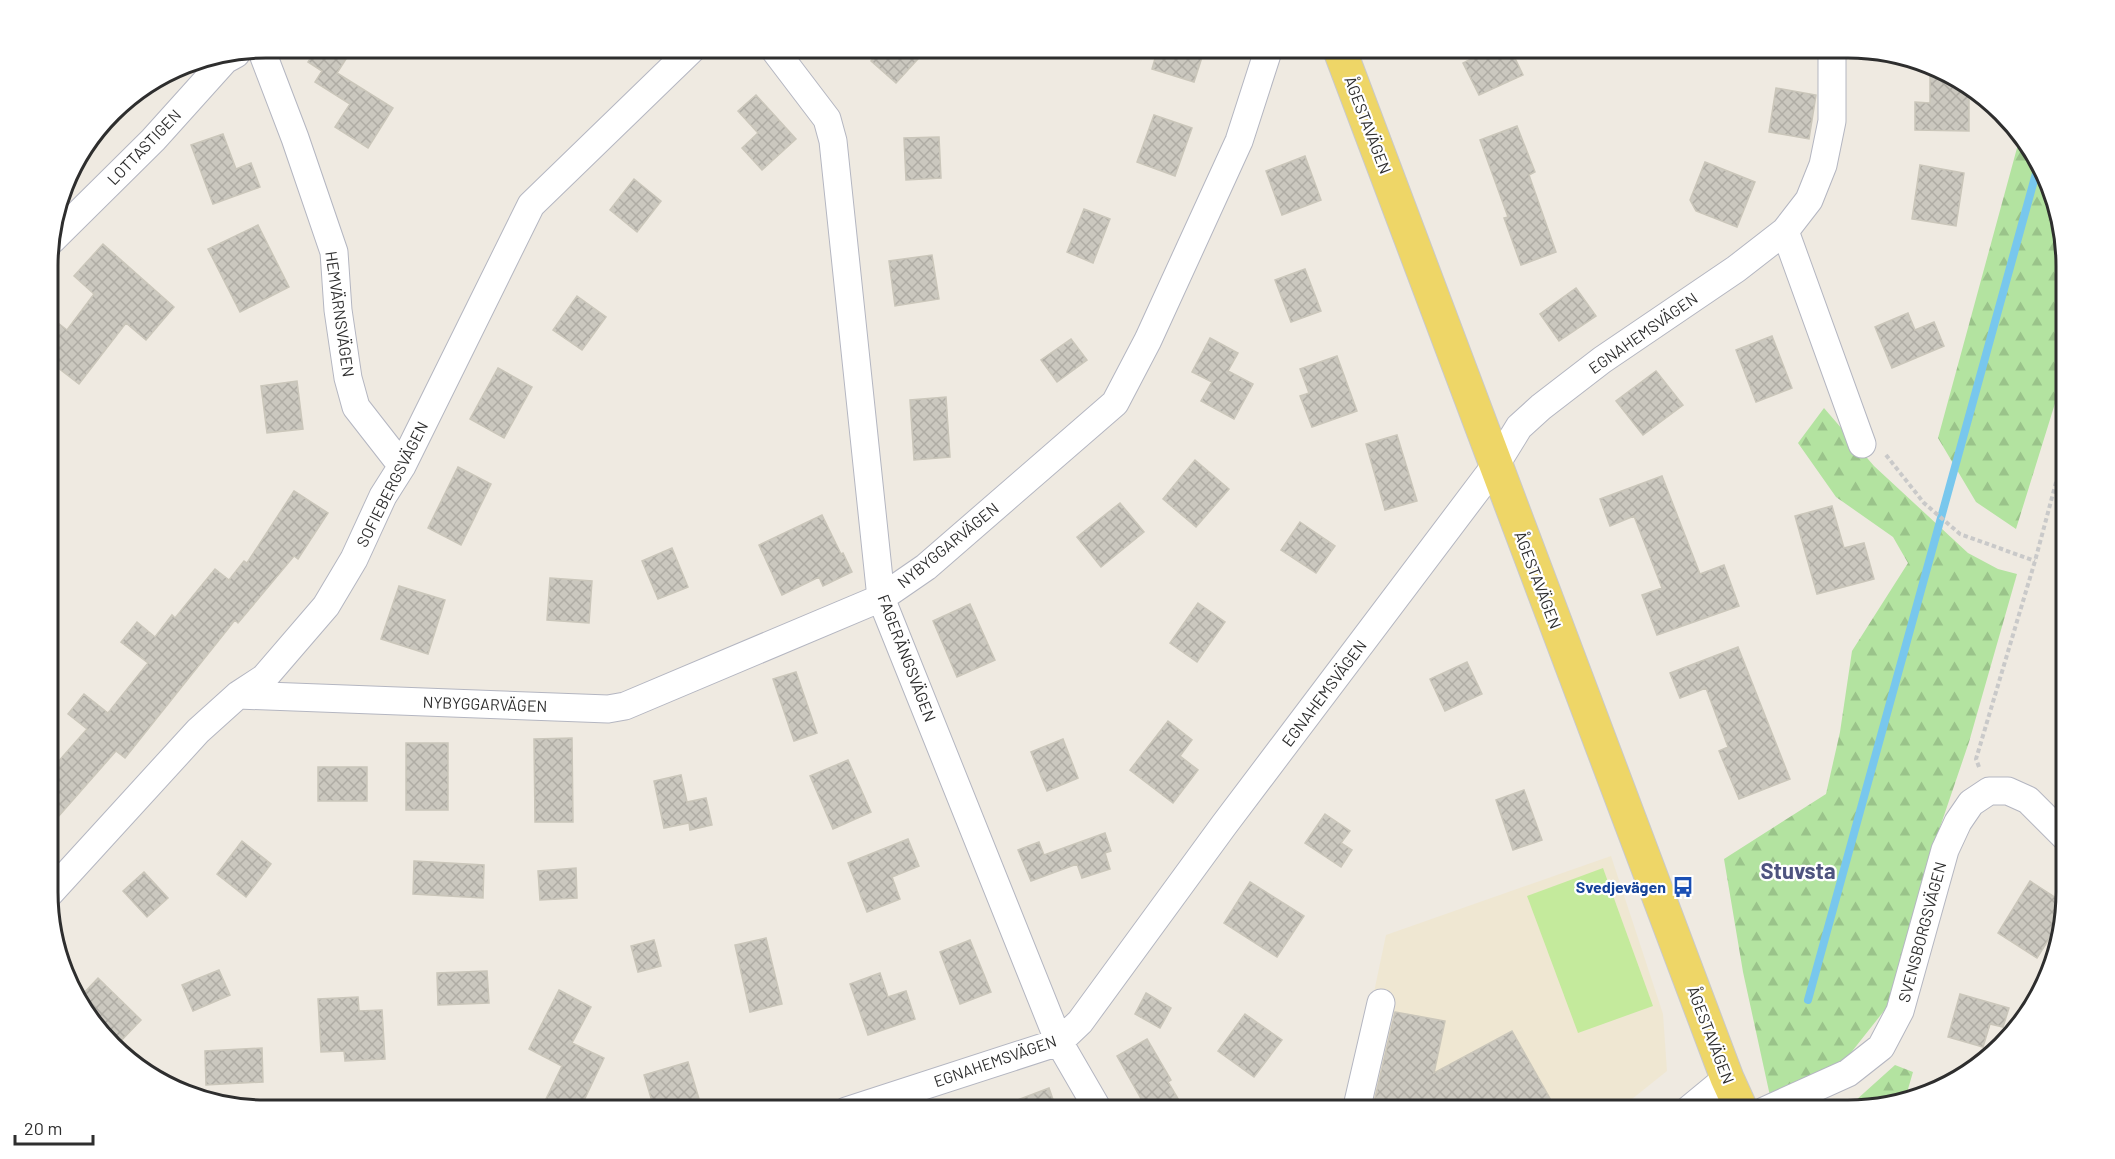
<svg xmlns="http://www.w3.org/2000/svg" width="2115" height="1159" font-family="Barlow,sans-serif">
<style>
.education{fill:#efe7d2}
.forest{fill:url(#forest-firs)}
.pitch{fill:#c4ea9c}
.lines{fill:none;stroke-linecap:round;stroke-linejoin:round}
.stream{stroke:#78c7ed;stroke-width:8}
.building{fill:url(#building-cross-hatch);stroke:#cac6ba;stroke-width:1.5}
.minor-casing{stroke:#b4b6c1;stroke-width:29}
.major-casing{stroke:#c9c9c9;stroke-width:35}
.path{stroke:#c9c9c9;stroke-width:4;stroke-dasharray:4.5 3;stroke-linecap:butt}
.minor{stroke:#fff;stroke-width:27}
.major{stroke:#eed667;stroke-width:33}
.labels{text-anchor:middle;stroke-width:4.5;stroke-linejoin:round;paint-order:stroke}
.street-label{font-size:16px;fill:#2e2e2e;stroke:#fff}
.transit-label{font-size:16px;font-weight:bold;fill:#164399;stroke:#fff;text-anchor:end}
.district-label{font-size:22px;font-weight:bold;fill:#4e547f;stroke:#fff}
.rim{fill:none;stroke:#2e2e2e;stroke-width:3}
</style>
<defs>
<pattern id="forest-firs" width="22" height="20" patternUnits="userSpaceOnUse" patternTransform="scale(1.5)"><rect width="22" height="20" fill="#b3e3a0"/><path d="M5 1l3.5 6h-7zM16 11l3.5 6h-7z" fill="#9ac38a"/></pattern>
<pattern id="building-cross-hatch" width="8" height="8" patternUnits="userSpaceOnUse" patternTransform="scale(1.5)"><rect width="8" height="8" fill="#cbc8bf"/><path d="M0 0l8 8M0 8l8-8" fill="none" stroke="#afaca4"/></pattern>
</defs>
<rect width="100%" height="100%" fill="#efeae1"/>
<!-- education -->
<path class="education" d="M1611,856L1663,1014L1667,1071L1617,1111H1349L1386,935Z"/>
<!-- forest -->
<path class="forest" d="M2020,137L2030,145L2065,239L2066,368L2016,529L1976,502L1938,438Z
M1824,408L1874,466L1968,553L1998,569L2017,574L1969,742L1935,842L1895,997L1842,1064L1770,1096L1743,972L1724,859L1826,794L1840,732L1852,651L1908,563L1893,537L1836,497L1798,443Z
M1895,1065L1913,1072L1906,1096L1862,1111H1837L1855,1101Z"/>
<!-- pitch -->
<path class="pitch" d="M1603,868L1653,1006L1578,1033L1527,896Z"/>
<g class="lines">
<!-- stream -->
<path class="stream" d="M1808,1000L2038,166"/>
</g>
<!-- building -->
<path class="building" d="M317,48H353L337,73L393,108L368,148L335,127L350,104L315,82L322,71L308,62Z
M883,48H928L896,83L871,61Z
M1158,48H1205L1194,82L1152,69Z
M1466,48H1510L1523,75L1479,95L1463,63L1471,59Z
M1930,75H1950L1969,92V131L1915,130V102L1930,103Z
M1776,88L1816,95L1809,139L1769,132Z
M756,95L796,139L762,170L742,148L758,133L738,111Z
M1154,115L1192,128L1175,176L1137,162Z
M1517,126L1535,172L1529,175L1556,252L1521,265L1504,218L1508,217L1480,140Z
M223,134L236,169L251,163L260,187L213,204L191,145Z
M939,137L941,178L906,180L904,138Z
M1305,156L1321,200L1282,215L1266,171Z
M1705,162L1755,182L1737,227L1696,211L1690,200Z
M1920,165L1964,173L1956,226L1912,219Z
M634,179L661,201L637,232L610,210Z
M1084,209L1110,219L1093,263L1067,252Z
M258,225L289,287L240,312L208,249Z
M103,244L174,307L146,340L126,323L79,384L49,361V316L67,330L94,294L74,276Z
M932,255L939,299L895,306L889,261Z
M1305,269L1321,311L1291,322L1275,280Z
M1576,288L1596,316L1559,341L1540,314Z
M577,296L606,317L582,350L553,330Z
M1908,313L1915,330L1934,322L1944,346L1892,368L1875,327Z
M1772,336L1792,388L1756,402L1736,350Z
M1210,338L1238,353L1228,371L1253,384L1234,419L1201,401L1212,382L1192,372Z
M1071,339L1087,360L1057,382L1041,360Z
M1337,356L1357,411L1312,427L1300,396L1309,393L1300,369Z
M498,368L532,387L504,438L470,419Z
M1656,371L1683,405L1643,435L1616,401Z
M297,381L303,429L267,433L261,386Z
M946,397L950,457L914,460L910,400Z
M1397,435L1417,501L1385,510L1366,444Z
M1195,460L1229,489L1196,527L1163,499Z
M458,467L491,484L461,545L428,528Z
M1662,476L1700,574L1724,565L1739,606L1657,635L1642,595L1662,588L1634,516L1610,526L1600,499Z
M294,491L328,513L298,559L294,556L238,623L235,620L125,758L116,751L50,826V771L87,729L68,714L84,694L108,713L148,663L121,642L137,622L155,637L172,615L175,618L215,569L229,580L244,561L247,563Z
M1120,503L1144,532L1101,567L1077,537Z
M1832,506L1844,548L1864,543L1874,579L1817,594L1795,516Z
M822,515L841,554L843,553L852,572L823,586L819,577L782,595L759,545Z
M1300,522L1335,546L1316,573L1281,550Z
M672,548L688,587L658,599L642,561Z
M550,578L592,581L589,623L547,620Z
M399,586L445,600L428,654L381,639Z
M1198,603L1225,622L1197,662L1170,643Z
M970,604L995,660L957,677L933,621Z
M1738,647L1790,779L1739,799L1719,751L1728,747L1706,688L1680,698L1670,673Z
M1467,662L1482,694L1445,711L1430,679Z
M796,672L817,733L794,741L773,679Z
M1168,721L1192,740L1180,756L1198,770L1173,803L1130,770Z
M572,738L573,822H535L534,739Z
M1063,739L1078,778L1047,791L1031,752Z
M406,743H448V810H406Z
M848,760L871,812L833,829L810,776Z
M318,767H367V801H318Z
M681,775L687,802L706,798L712,825L690,830L689,823L664,828L654,781Z
M1524,790L1542,840L1513,850L1496,800Z
M1325,814L1350,831L1341,843L1352,850L1341,867L1305,843Z
M1105,833L1111,851L1105,853L1110,869L1082,878L1077,864L1031,881L1018,850L1039,842L1044,855Z
M908,839L919,866L892,877L900,899L867,912L848,863Z
M242,841L271,864L246,897L217,874Z
M414,861L484,865L483,898L413,894Z
M576,868L577,898L540,900L538,871Z
M144,872L168,898L147,917L123,891Z
M2030,881L2064,903L2061,920L2037,958L1998,933Z
M1250,882L1304,916L1277,957L1224,923Z
M766,938L782,1004L750,1012L735,945Z
M654,940L661,966L638,972L631,946Z
M970,940L991,992L960,1004L940,952Z
M219,970L230,995L193,1011L182,985Z
M487,971L489,1003L438,1005L437,973Z
M880,973L888,997L906,991L915,1019L868,1035L850,984Z
M98,978L141,1020L117,1045L93,1025L81,996Z
M559,990L591,1007L572,1043L604,1058L579,1111H569L546,1099L562,1066L529,1049Z
M1146,993L1171,1008L1160,1028L1135,1014Z
M1960,994L2009,1008L2003,1027L1990,1024L1983,1047L1948,1037Z
M358,997L359,1011L382,1010L385,1059L345,1061L344,1051L321,1052L318,999Z
M1395,1012L1445,1021L1434,1073L1512,1031L1557,1111H1372Z
M1245,1014L1282,1040L1254,1077L1218,1051Z
M1147,1039L1171,1080L1168,1082L1180,1102L1165,1111H1148L1117,1056Z
M262,1048L263,1082L206,1085L205,1051Z
M688,1062L699,1099L655,1111L644,1075Z
M1049,1088L1057,1111H994V1109Z"/>
<g class="lines">
<defs>
<path id="minor" d="M773,48L827,119L833,141L881,598L1059,1042L1099,1111
M261,49L295,138L334,252L338,310L348,378L356,407L402,466
M1785,231L1862,444
M52,240L153,140L225,60L236,54
M238,695L608,709L625,706L881,598L926,567L1115,403L1148,340L1239,141L1269,48
M50,893L198,731L238,695L264,678L326,606L354,559L383,496L402,466L531,205L693,48
M846,1111L1059,1042L1080,1022L1224,825L1495,466L1519,427L1541,407L1602,360L1736,269L1785,231L1809,200L1823,165L1832,121V48
M1356,1111L1381,1003
M1687,1111L1727,1078
M1764,1111L1848,1073L1881,1047L1900,1011L1945,850L1958,822L1971,803L1989,791H2008L2028,800L2067,839"/>
<path id="major" d="M1339,48L1727,1078L1742,1111"/>
</defs>
<!-- minor casing -->
<use href="#minor" class="minor-casing"/>
<!-- major casing -->
<use href="#major" class="major-casing"/>
<!-- path -->
<path class="path" d="M1886,455L1924,503L1960,534L2035,561
M1979,767L1976,759L2035,561L2066,445"/>
<!-- minor -->
<use href="#minor" class="minor"/>
<!-- major -->
<use href="#major" class="major"/>
</g>
<!-- icons -->
<defs>
<symbol id="bus-bare" viewBox="-9 -9 18 18"><path d="M-5-6H5V4H4V6H2V4H-2V6H-4V4H-5ZM-3.5-4V0h7V-4ZM-3.5 1.2v1.5H-2V1.2ZM2 1.2v1.5H3.5V1.2Z" fill="#1a4fb4" stroke="#fff" stroke-width="2.5" paint-order="stroke"/></symbol>
</defs>
<g fill-rule="evenodd">
<use href="#bus-bare" x="1668" y="872" width="30" height="30"/>
</g>
<g class="labels">
<!-- street labels -->
<g class="street-label">
<text transform="translate(1368 125) rotate(69)" y="6">ÅGESTAVÄGEN</text>
<text transform="translate(144 147) rotate(-46)" y="6">LOTTASTIGEN</text>
<text transform="translate(340 314) rotate(82)" y="6">HEMVÄRNSVÄGEN</text>
<text transform="translate(1643 333) rotate(-35)" y="6">EGNAHEMSVÄGEN</text>
<text transform="translate(392 484) rotate(-63)" y="6">SOFIEBERGSVÄGEN</text>
<text transform="translate(948 545) rotate(-39)" y="6">NYBYGGARVÄGEN</text>
<text transform="translate(1538 580) rotate(69)" y="6">ÅGESTAVÄGEN</text>
<text transform="translate(907 658) rotate(69)" y="6">FAGERÄNGSVÄGEN</text>
<text transform="translate(1324 693) rotate(-53)" y="6">EGNAHEMSVÄGEN</text>
<text transform="translate(485 704) rotate(2)" y="6">NYBYGGARVÄGEN</text>
<text transform="translate(1922 932) rotate(-75)" y="6">SVENSBORGSVÄGEN</text>
<text transform="translate(1711 1035) rotate(69)" y="6">ÅGESTAVÄGEN</text>
<text transform="translate(995 1061) rotate(-19)" y="6">EGNAHEMSVÄGEN</text>
</g>
<!-- transit labels -->
<g class="transit-label">
<text x="1666" y="893">Svedjevägen</text>
</g>
<!-- district labels -->
<g class="district-label">
<text x="1798" y="879">Stuvsta</text>
</g>
</g>
<!-- crop -->
<path d="M0 0H2115V1159H0ZM266 58H1848A208 208 0 0 1 2056 266V892A208 208 0 0 1 1848 1100H266A208 208 0 0 1 58 892V266A208 208 0 0 1 266 58Z" fill="#fff" fill-rule="evenodd"/>
<path class="rim" d="M266 58H1848A208 208 0 0 1 2056 266V892A208 208 0 0 1 1848 1100H266A208 208 0 0 1 58 892V266A208 208 0 0 1 266 58Z"/>
<!-- scale -->
<path d="M15 1135v9h78v-9" fill="none" stroke="#2e2e2e" stroke-width="3"/>
<text x="24" y="1135" font-size="18" fill="#2e2e2e" stroke="#ffffff" stroke-width="4.5" paint-order="stroke">20 m</text>
</svg>
